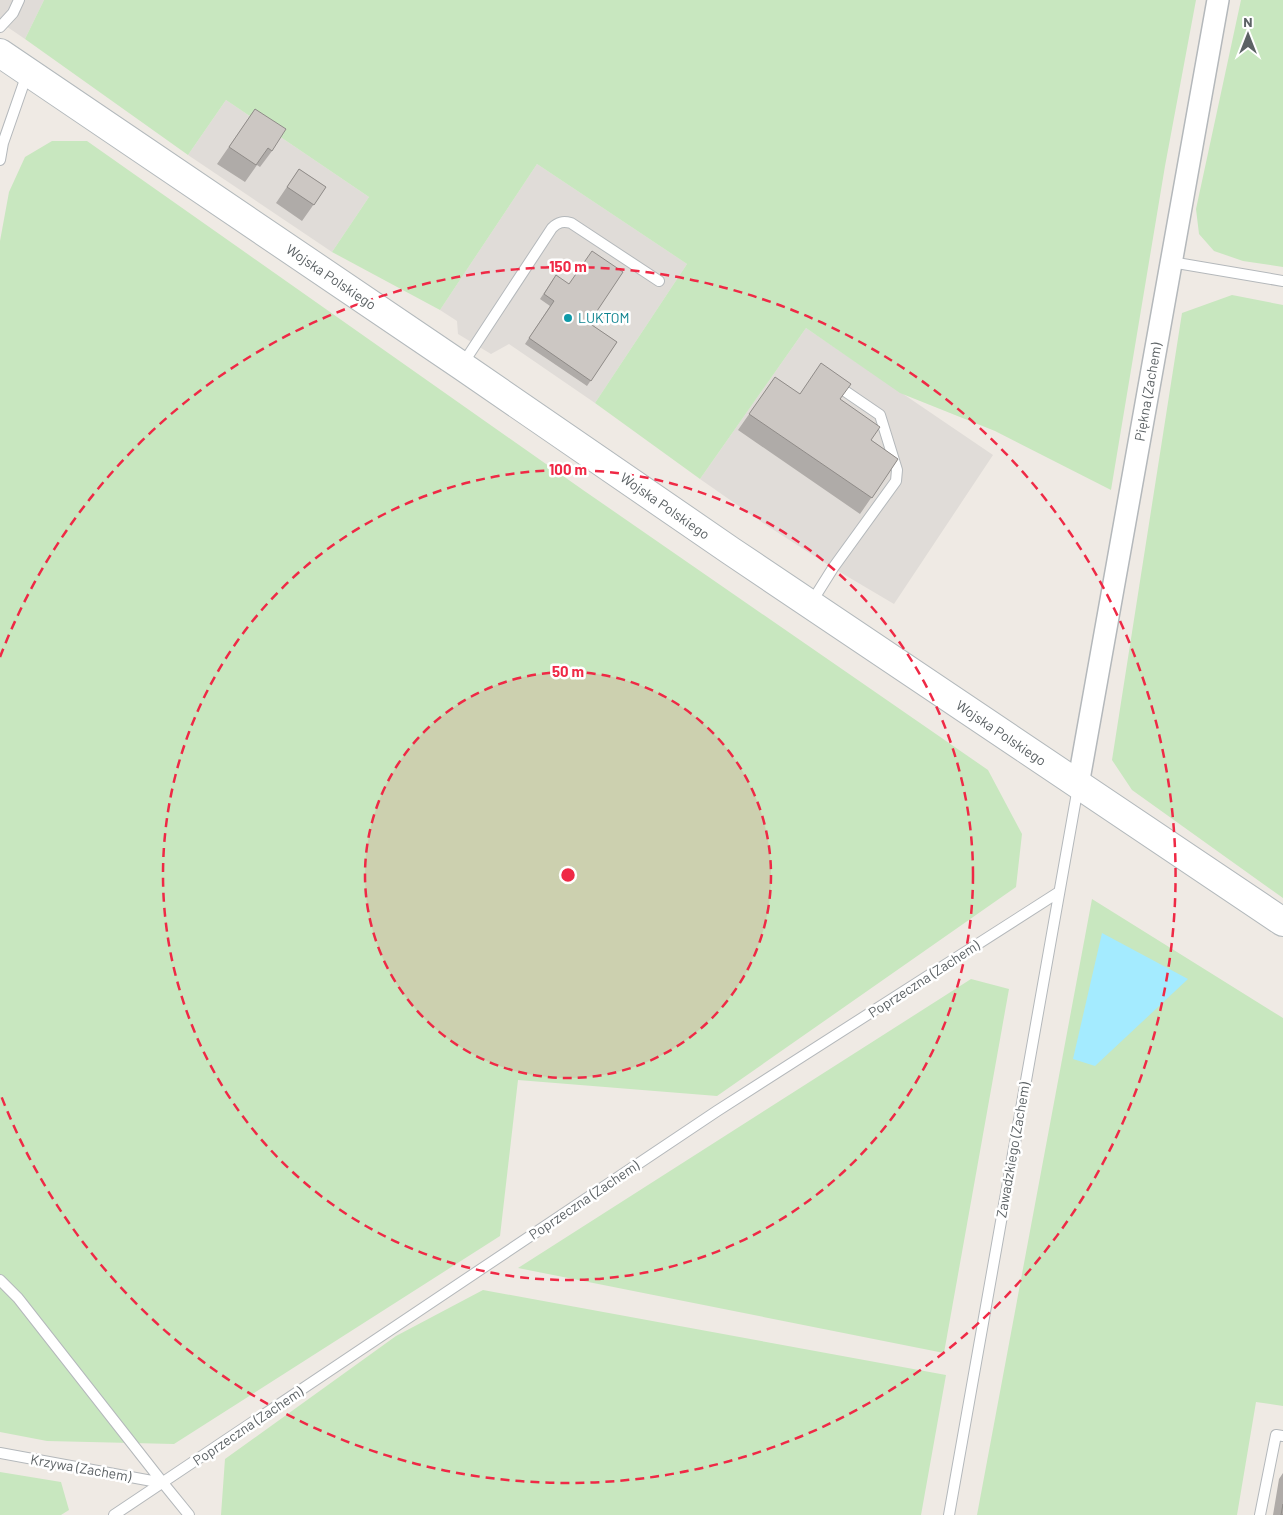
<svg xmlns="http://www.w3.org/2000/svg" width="1283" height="1515" font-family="Barlow,sans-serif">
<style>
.industrial{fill:#e0dcd8}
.green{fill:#c8e7bf}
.water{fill:#a4ebff}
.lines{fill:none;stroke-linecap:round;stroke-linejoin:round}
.lane-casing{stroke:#b4b8bb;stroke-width:12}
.street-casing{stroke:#b4b8bb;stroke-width:24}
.secondary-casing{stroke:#b3b9bc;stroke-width:30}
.lane{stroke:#fff;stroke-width:10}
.street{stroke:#fff;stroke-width:21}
.secondary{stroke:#fff;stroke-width:28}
.wall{fill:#afaba8}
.building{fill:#ccc7c3;stroke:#8f8b88}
.ring{fill:none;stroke:#ef2945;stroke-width:2.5;stroke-dasharray:9 6}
.culture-dot{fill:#0f9aa8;stroke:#fff;stroke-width:2}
.labels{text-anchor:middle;stroke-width:5;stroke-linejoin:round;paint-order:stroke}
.street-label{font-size:14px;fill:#5c6265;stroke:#fff}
.culture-label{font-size:14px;fill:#0d838f;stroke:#fff;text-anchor:start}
.centre{fill:#ef2945;stroke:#fff;stroke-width:2.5}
.ring-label{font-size:15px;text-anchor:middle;font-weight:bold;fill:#ef2945;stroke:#fff;stroke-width:5;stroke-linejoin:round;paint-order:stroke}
</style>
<rect width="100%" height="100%" fill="#efeae4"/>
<!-- industrial -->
<path class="industrial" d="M0,0H44L25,39L0,22Z
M226,100L369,197L332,252L188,155Z
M537,164L687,264L595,403L509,344L491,354L458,334L457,321L440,310Z
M806,328L993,455L894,604L833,568L763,523L700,479Z"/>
<!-- green -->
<path class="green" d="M44,0H1196L1165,166L1111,490L995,431L900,393L806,328L700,479L595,403L687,264L537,164L440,310L332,252L369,197L226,100L188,155L25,39Z
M1241,0H1283V267L1243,261L1214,251L1199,234L1196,209Z
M52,141H87L583,490L988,770L1022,834L1016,887L717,1096L518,1080L500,1236L174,1444L47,1441L0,1432V241L9,192L25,157Z
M1232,295L1283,305V898L1132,790L1112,760L1182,313Z
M1092,899L1283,1018V1406L1256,1402L1237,1515H977Z
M971,979L1009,989L944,1353L518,1268Z
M483,1290L946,1375L921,1515H221L225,1459L396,1336Z
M0,1472L61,1482L69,1510L61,1515H0Z"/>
<!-- water -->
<path class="water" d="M1102,933L1188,979L1095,1066L1073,1059Z"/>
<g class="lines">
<defs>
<path id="lane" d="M0,27L13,13L19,0
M0,160L3,143L27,74
M1171,262L1283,281
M462,365L552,228C558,222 563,221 571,223L659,281
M811,603L833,568L896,481L897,470L880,415L839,387
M0,1280L18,1298L163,1483L189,1515
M0,1453L163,1483
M114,1515L717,1111L1059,892
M949,1515L1078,787
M1260,1515L1276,1435L1283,1436"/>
<path id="street" d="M1078,785L1218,0"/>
<path id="secondary" d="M0,53L462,366L731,551L1283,922"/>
</defs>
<!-- lane casing -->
<use href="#lane" class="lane-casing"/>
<!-- street casing -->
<use href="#street" class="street-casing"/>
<!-- secondary casing -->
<use href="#secondary" class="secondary-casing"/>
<!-- lane -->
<use href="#lane" class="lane"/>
<!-- street -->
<use href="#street" class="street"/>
<!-- secondary -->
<use href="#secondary" class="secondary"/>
</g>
<!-- wall -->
<path class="wall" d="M255,109L272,151L260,167L257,165L245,182L217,164Z
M299,169L326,187L302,221L276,203Z
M556,275L589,323L617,342L587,386L525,344L550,306L540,299Z
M775,377L799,394L840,399L871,440L898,459L860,514L738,430Z
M1283,1473V1515H1273L1279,1479Z"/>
<!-- building -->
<path class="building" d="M255,109L286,129L272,151L268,148L256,165L229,147Z
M299,169L326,187L314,205L287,187Z
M592,251L623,272L589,323L617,342L591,381L529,338L554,301L544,294L556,275L569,284Z
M821,363L851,384L840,399L880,427L871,440L898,459L872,498L749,414L775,377L800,394Z
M1283,1504V1515H1281Z"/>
<!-- distance rings -->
<circle cx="568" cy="875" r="203" fill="#ef2945" fill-opacity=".12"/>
<g class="ring">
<circle cx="568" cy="875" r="203"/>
<circle cx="568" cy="875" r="405"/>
<path d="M0 657A608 608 0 1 1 0 1093"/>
</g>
<!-- markers -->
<circle class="culture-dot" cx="568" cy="318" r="5"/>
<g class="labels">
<!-- street labels -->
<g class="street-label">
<text transform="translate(331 277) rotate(34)" y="5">Wojska Polskiego</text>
<text transform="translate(1148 392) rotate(-80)" y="5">Piękna (Zachem)</text>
<text transform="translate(665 506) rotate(35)" y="5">Wojska Polskiego</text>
<text transform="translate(1001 733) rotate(34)" y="5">Wojska Polskiego</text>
<text transform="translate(924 979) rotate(-33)" y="5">Poprzeczna (Zachem)</text>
<text transform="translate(1013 1150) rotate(-80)" y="5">Zawadzkiego (Zachem)</text>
<text transform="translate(584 1200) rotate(-34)" y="5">Poprzeczna (Zachem)</text>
<text transform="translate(248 1426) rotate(-34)" y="5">Poprzeczna (Zachem)</text>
<text transform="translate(81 1468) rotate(10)" y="5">Krzywa (Zachem)</text>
</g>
<!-- culture labels -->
<g class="culture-label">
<text x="578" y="323">LUKTOM</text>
</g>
</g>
<circle cx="568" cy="875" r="8" class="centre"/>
<g class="ring-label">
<text x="568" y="272">150 m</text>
<text x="568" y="475">100 m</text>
<text x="568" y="677">50 m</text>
</g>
<!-- north arrow -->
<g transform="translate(1248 35)" stroke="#ffffff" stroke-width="4" paint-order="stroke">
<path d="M0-4L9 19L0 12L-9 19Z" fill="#5c6265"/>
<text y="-8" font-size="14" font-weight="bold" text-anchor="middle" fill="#5c6265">N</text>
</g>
</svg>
